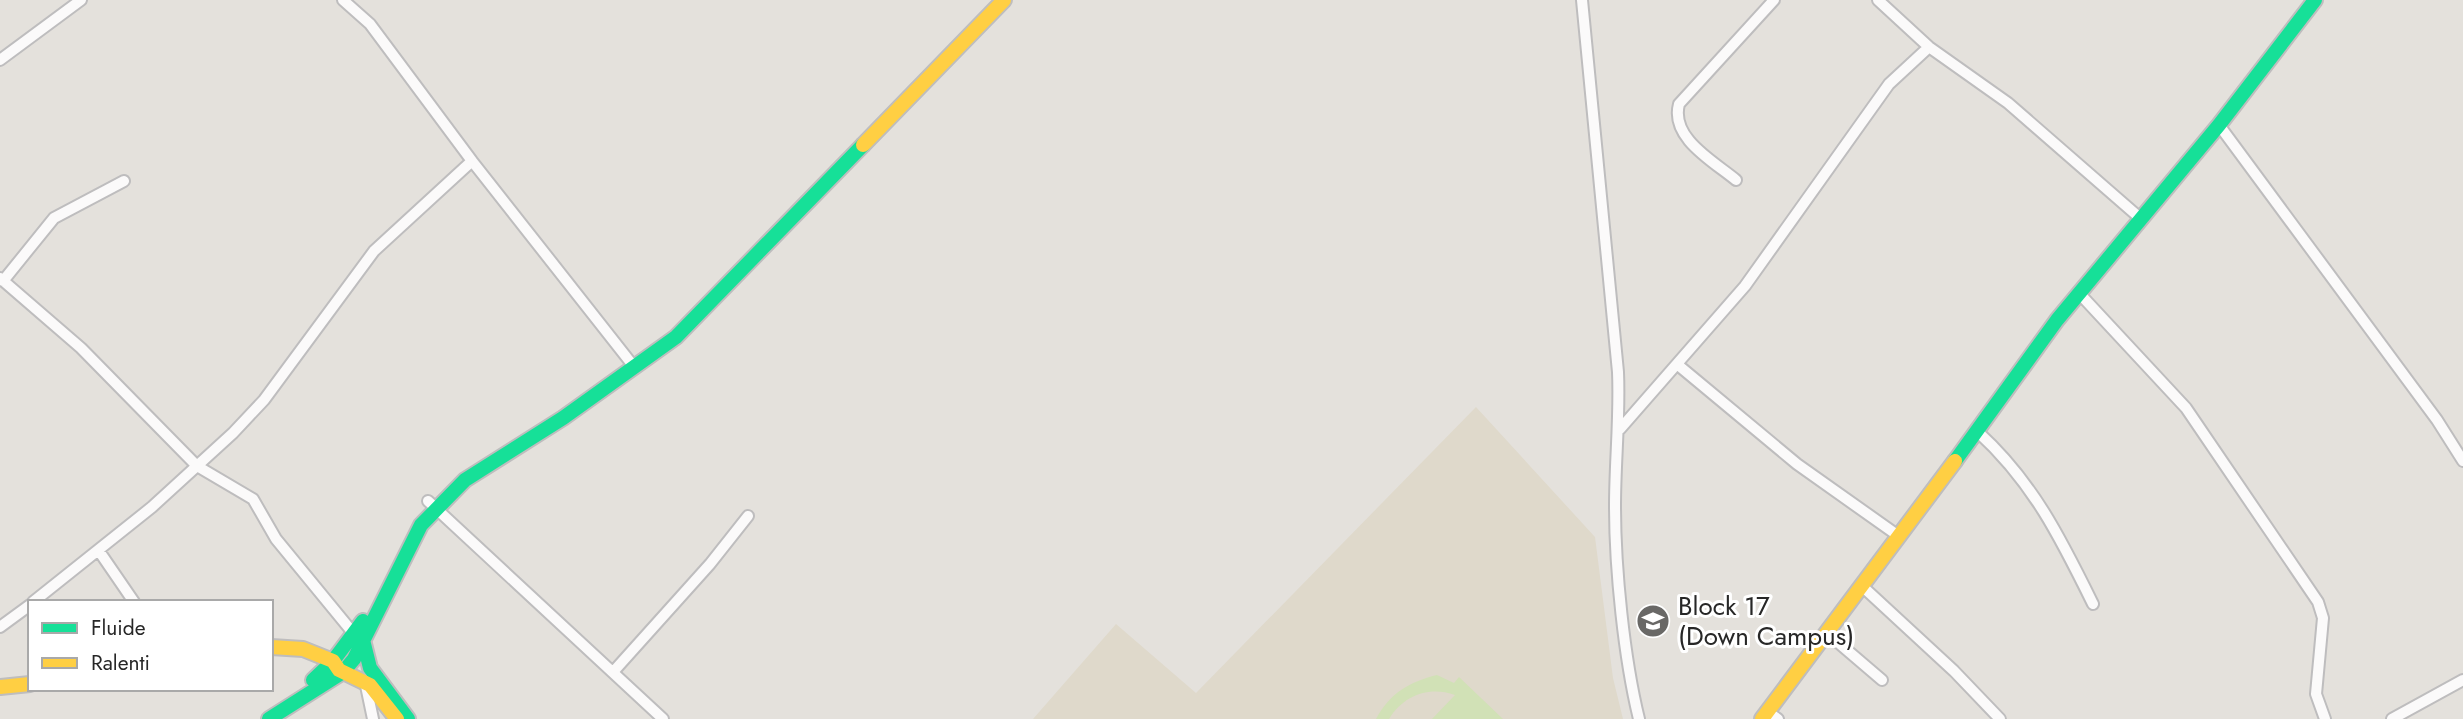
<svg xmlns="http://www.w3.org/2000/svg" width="2463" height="719" font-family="Jost,sans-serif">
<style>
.education{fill:#dfd9cb}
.pitch{fill:#d1e1b6}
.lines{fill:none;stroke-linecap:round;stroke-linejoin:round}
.street-casing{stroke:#bebdbe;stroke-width:14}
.fast-casing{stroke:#bebdbe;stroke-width:18}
.slow-casing{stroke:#bebdbe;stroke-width:18}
.street{stroke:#fbfafa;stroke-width:10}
.fast{stroke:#16e098;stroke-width:14}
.slow{stroke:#ffcf43;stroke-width:14}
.labels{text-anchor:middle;stroke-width:6;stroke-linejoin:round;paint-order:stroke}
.poi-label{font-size:26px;fill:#272727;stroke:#fff;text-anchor:start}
</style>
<rect width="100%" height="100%" fill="#e4e1dc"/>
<!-- education -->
<path class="education" d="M1476,407L1595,537L1613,678L1623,719H1033L1116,624L1196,693Z"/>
<!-- pitch -->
<path class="pitch" d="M1437,675L1454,683L1459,677L1503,719H1432L1455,695C1429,686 1404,695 1389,719H1376C1390,693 1409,682 1437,675Z"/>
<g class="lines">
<defs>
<path id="street" d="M343,0L370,24L472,161L635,368
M1582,0L1618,372C1620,417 1615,461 1615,506C1615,569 1624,658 1639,719
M1878,0L1929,47L2008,103L2140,218
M0,60L81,0
M2219,125L2437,420L2463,461
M1736,180C1713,161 1670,138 1679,104L1774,0
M0,278L81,348L197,466L253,499L276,539L354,634
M3,281L54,218L124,181
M2079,293L2186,408L2318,602L2323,618L2316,694L2325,719
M1678,365L1797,464L1900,537
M1620,429L1745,286L1889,84L1929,47
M1978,432C2033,482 2061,539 2093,604
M428,501L663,719
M99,551L134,602
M1862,586L1954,671L2000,719
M33,602L152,507L233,433L264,400L374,251L472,161
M0,627L30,605
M1827,633L1882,680
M613,672L710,564L748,516
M365,681L373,719
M1768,712L1778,719
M2392,719L2463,680"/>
<path id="fast" d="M1955,461L2057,320L2219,125L2315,0
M363,640L370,668L408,719
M313,680L333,661L363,621
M269,719L343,672L354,659L421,525L465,480L563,418L676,337L863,145"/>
<path id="slow" d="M863,145L1004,0
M271,647L303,649L333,661L339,670L370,685L397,719
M0,687L30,684
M1762,719L1955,461"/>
</defs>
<!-- street casing -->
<use href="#street" class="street-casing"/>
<!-- fast casing -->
<use href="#fast" class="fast-casing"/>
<!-- slow casing -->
<use href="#slow" class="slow-casing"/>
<!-- street -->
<use href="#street" class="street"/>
<!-- fast -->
<use href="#fast" class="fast"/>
<!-- slow -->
<use href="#slow" class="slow"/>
</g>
<!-- icons -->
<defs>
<symbol id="university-disc" viewBox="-11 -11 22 22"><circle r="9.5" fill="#696866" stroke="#fff"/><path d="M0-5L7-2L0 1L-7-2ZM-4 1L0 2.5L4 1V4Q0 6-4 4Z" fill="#fff"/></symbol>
</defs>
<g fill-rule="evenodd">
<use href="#university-disc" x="1634" y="602" width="38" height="38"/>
</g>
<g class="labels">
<!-- poi labels -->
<g class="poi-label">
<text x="1678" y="615">Block 17<tspan x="1678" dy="30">(Down Campus)</tspan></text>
</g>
</g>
<!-- legend -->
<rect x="28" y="600" width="245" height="91" fill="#ffffff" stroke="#a9a9a9" stroke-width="2"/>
<rect x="42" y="623" width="35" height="10" fill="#16e098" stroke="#a9a9a9" stroke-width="2"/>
<text x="91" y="635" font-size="21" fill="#272727">Fluide</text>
<rect x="42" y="658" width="35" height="10" fill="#ffcf43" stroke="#a9a9a9" stroke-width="2"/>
<text x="91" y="670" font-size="21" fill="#272727">Ralenti</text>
</svg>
